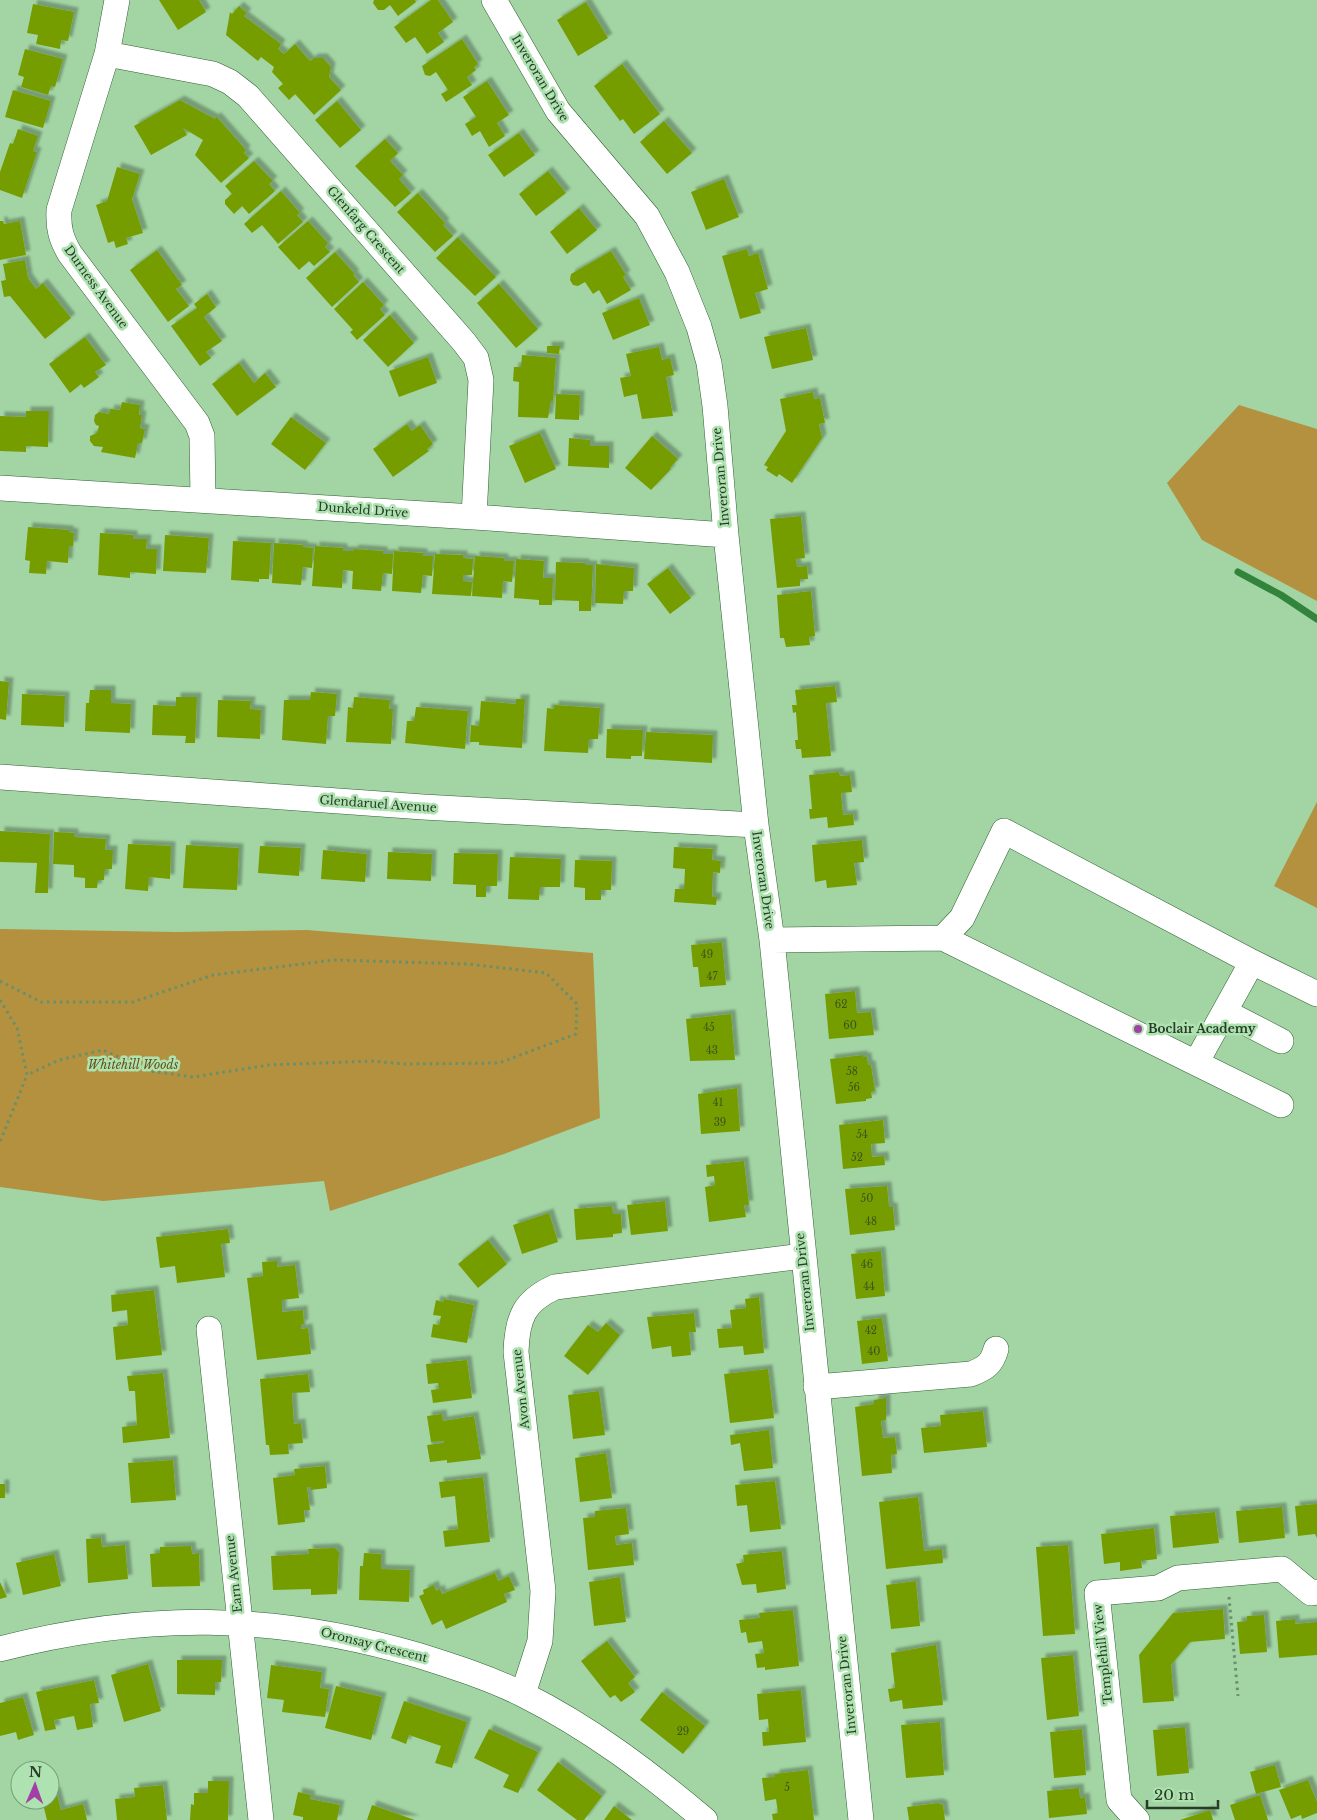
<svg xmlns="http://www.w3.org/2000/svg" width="1317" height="1820" font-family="'Libre Baskerville',serif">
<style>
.green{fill:#b4913e}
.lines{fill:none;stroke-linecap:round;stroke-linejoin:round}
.stream{stroke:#32833c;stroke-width:7}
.building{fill:#759d00;filter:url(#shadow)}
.minor-casing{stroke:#305f33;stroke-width:26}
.path{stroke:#6a8f6b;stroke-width:3;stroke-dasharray:2.5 4;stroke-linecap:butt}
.minor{stroke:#fff;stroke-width:25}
.poi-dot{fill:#a240a7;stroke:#aee2b0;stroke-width:2}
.labels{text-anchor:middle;stroke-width:5;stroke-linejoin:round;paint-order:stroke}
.number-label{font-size:10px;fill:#3b541e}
.street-label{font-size:12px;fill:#283c28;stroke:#aee2b0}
.poi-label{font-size:12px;font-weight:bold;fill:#283c28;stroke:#aee2b0;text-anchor:start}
.park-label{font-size:12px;font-style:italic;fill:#67511a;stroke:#aee2b0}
</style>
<defs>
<filter id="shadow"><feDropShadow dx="4.5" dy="-4.5" stdDeviation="1" flood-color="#0004"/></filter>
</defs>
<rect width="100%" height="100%" fill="#a2d5a3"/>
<!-- green -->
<path class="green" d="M1239,405L1317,429V601L1202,540L1167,483Z
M1317,802V908L1274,886Z
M0,929L176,932L307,930L593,953L600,1118L504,1154L330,1211L324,1181L103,1201L0,1187Z"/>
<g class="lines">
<!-- stream -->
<path class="stream" d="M1238,572L1281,595L1317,619"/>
</g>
<!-- building -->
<path class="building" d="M159,0H199L206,12L178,30Z
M374,0H415L416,2L398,16L390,5L384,10H378L373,3Z
M431,0H438L453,22L438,33L444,42L427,54L415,37L406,43L394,27Z
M586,2L608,38L578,56L557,20Z
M33,4L74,12L68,41L61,40L60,49L36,44L38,35L27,33Z
M239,6L247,13L244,16L281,44L278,49L284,54L295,44L310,61L314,58H323L331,67L329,77L341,90L314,115L295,94L289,100L278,88L283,84L272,72L274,67L261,57L258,61L226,35L230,12L232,14Z
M462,39L478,64L474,67L476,70L467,77L472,85L446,102L441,94L448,90L436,72L430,76L425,75L422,66Z
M25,49L63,59L55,87L51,86L48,95L21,87L24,77L18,75Z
M622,64L660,114L634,134L623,119L620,121L594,86Z
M487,81L509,115L497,123L505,136L489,147L480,131L472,136L465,124L476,117L463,97Z
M13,90L51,101L43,128L5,117Z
M180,100L215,119L216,116L246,150L244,153L249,158L221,183L195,155L203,140L183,128L187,135L151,155L134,126Z
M337,101L361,130L340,148L315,120Z
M664,121L692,153L667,174L640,142Z
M18,129L38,136L33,151L37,152L22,198L0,190V172L10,143L13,144Z
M519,133L535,155L504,177L488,155Z
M385,139L398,153L390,161L403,175L399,179L411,193L395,207L355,166Z
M254,161L273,181L269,184L275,191L249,214L242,206L234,214L225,204V200L232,194L225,186Z
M117,167L140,174L132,199L143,233L126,238L128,244L116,248L114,241L108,243L96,205L107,201Z
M548,171L566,193L536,216L519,194Z
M724,179L739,217L706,230L691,192Z
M281,191L300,213L297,215L303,222L278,244L262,225L252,233L244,224Z
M418,193L445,223L443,225L453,236L435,252L397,212Z
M579,208L597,230L567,254L550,232Z
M0,221H3L4,224L20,221L26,255L0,260Z
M308,221L328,243L325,247L330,252L314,266L309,261L299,270L278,247Z
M458,237L496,277L475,296L436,258Z
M747,249L749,256L758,253L768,289L755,293L761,313L740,319L722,256Z
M157,250L182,285L176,289L189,306L168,322L130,270Z
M611,251L626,275L623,277L631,290L607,304L599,290L593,294L585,282L578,286L573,285L570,280L571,274Z
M335,252L355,274L353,275L359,282L332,307L306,278Z
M25,260L28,278L36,289L43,283L71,318L45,339L10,296L4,297L1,281L6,280L3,264Z
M363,282L384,305L380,309L385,315L357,340L350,332L353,330L334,309Z
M499,284L538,329L516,348L477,303Z
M207,294L216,307L204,317L222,341L206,352L211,358L200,366L171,326L197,308L194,304Z
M639,298L650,325L613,340L602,313Z
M390,315L414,343L388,367L363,340Z
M806,328L813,360L772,369L764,337Z
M85,337L106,365L95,372L99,377L84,388L81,384L70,393L49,364Z
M547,346H560L559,354L547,353Z
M659,347L662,360L670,358L674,375L666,377L673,416L642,419L637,394L624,397L620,378L631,376L626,354Z
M522,355L556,358L553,401H551L548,418L518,417L519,382L513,381L514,367H521Z
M428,357L437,383L399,397L389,371Z
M239,363L254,383L265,373L276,387L237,416L212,384Z
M813,392L814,399L820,398L825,423L819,424L822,438L792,483L779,474L777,477L766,470L768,467L764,465L786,431L780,399Z
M556,394L580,395L579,420L555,419Z
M122,402L140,405L139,415H142L140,428L145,429L142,443H138L135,458L101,452L103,447L94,446L90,441V436L97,433L99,426L96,425L94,421L95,415L99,412L109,414L110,409L120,410Z
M26,411H49L48,447L26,446V452L0,451V416L26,417Z
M291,417L326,443L305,470L271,444Z
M407,424L412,431L420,425L433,444L427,449L429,451L393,477L373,449Z
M540,433L556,469L525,483L509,446Z
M652,436L678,459L670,468L671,469L651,490L625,468Z
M569,438L590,440V446H609V468L568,466Z
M801,516L805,558L796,559L797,567L807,566L808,579H800V586L777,588L770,519Z
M28,527L69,530V532L74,533L73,546H69L68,563L47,561L46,574L29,573L30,561L25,560Z
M100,533L133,535V539H147L146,549H157L156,574L130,572V578L98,575Z
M165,535L209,538L206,573L163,571Z
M233,541L271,543L269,579H259V582L231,580Z
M274,543L303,545V547L313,548L312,568L303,567L301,585L272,583Z
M315,546L343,548V551H354V549L383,551V554H393L392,574L383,573L381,591L352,589L353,571L343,570L342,588L312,586Z
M394,551L423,553V556H433L432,576L423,575L421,593L392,591Z
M435,554L463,555V558L473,559L472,575H463V581L472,582L471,596L432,594Z
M475,556L504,558V561H514L512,582L503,581L502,598L472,596Z
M516,559L544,561L543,578H553L552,605H539V600L514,598Z
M556,562L585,563V565H593L591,611H579V601L555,600Z
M596,564L634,568L633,591H624L623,604L595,603Z
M668,568L691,598L670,614L647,584Z
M811,591L815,636L809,637L810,645L786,647L784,638H780L777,595Z
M0,681L9,682L6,720L0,719Z
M835,686L837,702L826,703L831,756L802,758L801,749H796L795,740H798L796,712L793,713L792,705H797L795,690Z
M90,690H111V703L131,704L130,733L85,731L86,703H89Z
M311,692L337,694L335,716H328L326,744L282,740L284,700H310Z
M22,694L65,696L64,727L21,725Z
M176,697H197L195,743H185L186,736L152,735L153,705L176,706Z
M354,697L390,700L389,709H393L391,744L346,742L348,707L353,708Z
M516,699H525L522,748L479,745V742H470L471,725L479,726L481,701L516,704Z
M218,700L251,701L250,709L261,710L260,739L217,737Z
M554,705L600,708L598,739H589L588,753L544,751L547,708L554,709Z
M416,707L468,711L465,749L405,743L407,721H414Z
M607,729L643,730L642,756H631V759L606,758Z
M646,732L713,735L712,763L644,759Z
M839,772L840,776L850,775L852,792L841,793L843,815L853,814L854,825L828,828L827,817L810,819L809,809H812L809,775Z
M0,831L50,834L48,893H35L37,863L0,862Z
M54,832L74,833V837L106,839L105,850H113L112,869H105L104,880H98L97,888H85V878L74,877V865L53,864Z
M862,840L864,862L854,863L857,885L827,888L826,880L815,882L812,845Z
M128,844L171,846L170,879L149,877L148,891L125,889Z
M186,845L239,848L237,890L183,888Z
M260,846L301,848L299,876L258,873Z
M674,847L713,849L712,860L721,861L720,873L713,872L712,897H717L716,905L674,902L675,889H684L685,869L673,868Z
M323,850L367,854L365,882L321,879Z
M388,852L432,854L431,881L387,879Z
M454,853L498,854L497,886H486V897H476V885L453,884Z
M510,857L561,859L560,887H540L539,900L508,899Z
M575,860L612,861L611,890H601V900H585V888L574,887Z
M722,942L726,985L700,987L698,967H693L691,945Z
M855,991L857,1013L871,1012L874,1035L829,1039L825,994Z
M731,1014L735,1060L690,1061L686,1019Z
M863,1055V1057H867L868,1065H871L875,1091L871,1092L872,1098L866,1099V1101L836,1104L830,1059Z
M737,1088L740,1131L701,1134L698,1094Z
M883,1120L885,1143L871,1144L872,1157L884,1156L885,1165L843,1169L839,1125Z
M744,1161L749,1205H744L746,1217L709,1222L705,1187L715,1185L714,1176L707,1177L706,1165Z
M887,1186L889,1207H893L895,1230L850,1235L845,1189Z
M665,1201L668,1231L631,1235L627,1205Z
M612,1206L613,1214H621L622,1233L613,1234V1237L576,1240L574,1209Z
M549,1213L558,1242L522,1254L513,1225Z
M228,1229L230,1243L221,1244L225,1277L177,1283L175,1266L160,1268L156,1237Z
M488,1240L507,1264L478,1288L458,1264Z
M881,1251L885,1296L856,1299L851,1254Z
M277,1261V1267L295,1265L299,1298L282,1300V1312L303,1310L304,1324L301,1325V1329L308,1328L311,1354L257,1360L247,1278L263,1276L262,1262Z
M154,1290L162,1355L116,1360L113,1327L128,1325L127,1310L112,1312L111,1295Z
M759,1297L764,1353L744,1355L743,1346L719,1348L717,1329L732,1328L730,1310L746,1308L745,1299Z
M444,1299L474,1305L467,1343L431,1337L433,1324L439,1325L441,1316L433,1315L436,1300L443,1302Z
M694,1313L696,1332H689L691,1355L672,1357L671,1346L652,1349L647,1317Z
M882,1318L888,1361L862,1364L857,1321Z
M606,1323L620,1335L588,1375L564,1356L588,1325L598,1332Z
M467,1360L472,1398L433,1403L431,1390L439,1389L438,1383L428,1384L426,1364Z
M768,1369L774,1418L730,1423L724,1374Z
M163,1373L170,1438L123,1443L122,1427L137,1425L135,1391H129L127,1376Z
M308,1374L310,1392L292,1393L294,1424L301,1423L303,1443L288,1444L289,1454L270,1455L269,1445H266L260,1379Z
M599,1391L605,1435L573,1439L568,1395Z
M886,1398V1420L881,1421L883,1438L895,1437L897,1454L891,1455L892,1473L862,1476L855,1407L874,1404V1400Z
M983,1411L987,1447L924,1453L921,1428L941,1426L940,1415Z
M442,1414L443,1421L474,1416L481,1459L447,1463V1460L430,1462L427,1445L444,1443V1441L431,1442L427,1416Z
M769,1430L773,1468L744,1471L740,1443L731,1445L730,1435Z
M606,1453L612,1498L580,1502L575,1458Z
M173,1460L176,1500L131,1503L128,1463Z
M325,1466L327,1488L311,1490V1487H307L310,1510H304L305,1522L278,1525L273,1478L295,1475L294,1469Z
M483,1477L490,1542L445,1547L443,1531L458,1529L455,1496L441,1498L439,1482Z
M775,1481L781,1529L750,1532L747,1505L737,1506L735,1485Z
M0,1484H5V1498H0Z
M918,1497L924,1551L942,1549L943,1563L886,1569L879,1502Z
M1317,1504V1538L1315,1534L1298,1536L1295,1506Z
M1282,1507L1285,1538L1239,1543L1236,1511Z
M626,1508L629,1534L615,1536L616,1545L632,1543L634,1565L588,1570L583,1518L595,1517V1511Z
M1215,1512L1219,1543L1173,1548L1170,1516Z
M1154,1528L1157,1559L1141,1561L1142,1568L1120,1571V1562L1104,1564L1101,1534Z
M101,1538L102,1547L125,1545L128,1579L88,1583L86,1539Z
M1068,1545L1075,1634L1043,1636L1036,1547Z
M191,1546L192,1554L199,1553L200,1586L152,1587L150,1554L160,1553V1547Z
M335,1548L339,1552L337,1594L311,1595V1589L273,1590L271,1556L309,1554L308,1549Z
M782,1551L786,1589L757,1593L756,1584L742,1585L736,1564L744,1562L743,1555Z
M364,1553L381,1554V1569L410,1570L409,1602L359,1600L360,1566H363Z
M54,1554L61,1586L23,1595L16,1563Z
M495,1573L498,1581L509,1576L515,1590L504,1594L507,1602L446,1629L442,1620L432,1625L419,1596L424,1594L423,1590L434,1585L436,1591L440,1589L442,1594Z
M620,1577L626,1622L594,1626L589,1582Z
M916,1581L920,1626L891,1629L886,1585Z
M0,1582L7,1597L0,1599Z
M1223,1609L1225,1639L1190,1642L1171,1665L1174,1701L1143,1703L1139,1655L1173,1613Z
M793,1610L799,1666L765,1670V1667L757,1668L755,1654L764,1653L762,1641L748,1643L746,1632L741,1633L739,1620L760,1618L759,1613Z
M1264,1615L1267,1652L1240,1654L1237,1622L1247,1621V1616Z
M1295,1619V1624L1317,1622V1655L1279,1658L1276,1621Z
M607,1641L635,1677L628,1683L635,1692L621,1702L615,1695L610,1698L581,1661Z
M936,1645L943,1705L903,1709L902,1700L890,1702L888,1689L895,1688L891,1653Z
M1073,1655L1079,1716L1047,1720L1041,1658Z
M177,1660H222L221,1682H215V1695L177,1694Z
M148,1664L161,1711L124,1722L111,1675Z
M271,1665L322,1672L320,1688L329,1689L325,1717L282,1712L284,1700L267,1698Z
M94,1680L99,1703L90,1704L93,1727L77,1730L74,1716L54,1720L56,1729L45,1731L36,1692Z
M336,1686L382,1697L371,1740L325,1728Z
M801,1690L806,1742L763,1746L762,1732H769L768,1719L759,1720L757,1694Z
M662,1692L705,1726L683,1754L640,1720Z
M23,1697L34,1735L18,1740L16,1732L0,1736V1703Z
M404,1701L467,1722L452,1768L435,1763L441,1746L409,1735L406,1744L391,1738Z
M940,1722L944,1775L906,1778L901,1725Z
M1185,1727L1189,1773L1157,1776L1153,1730Z
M489,1729L538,1752L518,1793L503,1787L509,1775L474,1758Z
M1082,1729L1086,1775L1054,1778L1050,1732Z
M558,1762L602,1796L584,1820H577L537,1790Z
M1275,1765L1281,1787L1256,1794L1250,1772Z
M808,1770L814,1820H773L772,1814L778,1813L776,1799L765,1801L762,1778L775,1777V1774Z
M1308,1780L1317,1802V1813L1302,1819L1301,1815L1291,1819L1279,1790Z
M208,1781H229L228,1820H190L191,1804L194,1805V1793H208Z
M163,1785L167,1820H117L115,1799L135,1797L134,1788Z
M1079,1788L1080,1798L1085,1797L1087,1814L1049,1818L1047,1791Z
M56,1791L61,1810L83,1804L87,1820H47L42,1800H50V1793Z
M298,1792L311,1795L310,1799L340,1805L337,1820H303V1817L293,1815Z
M1260,1795L1268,1820H1235L1230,1805Z
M938,1803L943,1805L945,1820H909L907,1807Z
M372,1805L415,1820H367Z
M614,1806L632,1820H604Z
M1210,1810L1213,1820H1180Z"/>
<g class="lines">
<defs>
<path id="minor" d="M117,0L107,54L59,210C58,228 61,239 70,254L197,423L202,436L203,499
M494,0L558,111L647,216L677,272L699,327L709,363L715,406L726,535L756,825L772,940L861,1820
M107,54L213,74L230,82L248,96L464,342L476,358L481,380L474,517
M0,488L474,517L726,535
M0,777L423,807L756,825
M772,940L943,938L1196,1063L1252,962L1004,831L962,918L943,938
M1252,962L1317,994
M1225,1012L1281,1041
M1196,1063L1281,1105
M209,1329L261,1820
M816,1387L971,1374C986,1368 992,1364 996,1349
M0,1649C144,1612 274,1613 417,1655C452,1666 490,1678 524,1695C590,1728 648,1772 705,1820
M523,1694L540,1641L543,1591L516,1352C517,1318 524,1301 555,1287L803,1256
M1137,1820L1119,1800L1097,1593L1158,1588L1178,1578L1282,1569L1311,1593L1317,1592"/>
</defs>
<!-- minor casing -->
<use href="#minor" class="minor-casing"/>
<!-- path -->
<path class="path" d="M0,981L41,1002H133L213,975L334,960L468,964L546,973L577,1004L576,1034L499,1063L404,1064L371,1061L269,1065L193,1077L149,1071L103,1050L59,1060L27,1075
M0,1000L17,1028L27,1075L0,1142
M1229,1597L1238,1696"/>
<!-- minor -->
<use href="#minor" class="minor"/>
</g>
<!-- markers -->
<circle class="poi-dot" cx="1138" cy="1029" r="5"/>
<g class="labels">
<!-- number labels -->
<g class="number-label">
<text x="707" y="958">49</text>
<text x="712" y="980">47</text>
<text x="841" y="1008">62</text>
<text x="850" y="1029">60</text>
<text x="709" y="1031">45</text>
<text x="712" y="1054">43</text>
<text x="852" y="1075">58</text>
<text x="854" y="1091">56</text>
<text x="718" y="1106">41</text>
<text x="720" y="1126">39</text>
<text x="862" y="1138">54</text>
<text x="857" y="1161">52</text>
<text x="867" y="1202">50</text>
<text x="871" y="1225">48</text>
<text x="867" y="1268">46</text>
<text x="869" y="1290">44</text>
<text x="871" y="1334">42</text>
<text x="874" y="1355">40</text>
<text x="683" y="1735">29</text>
<text x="787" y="1791">5</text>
</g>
<!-- street labels -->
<g class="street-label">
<text transform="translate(540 78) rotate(59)" y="4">Inveroran Drive</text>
<text transform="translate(366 230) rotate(49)" y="4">Glenfarg Crescent</text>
<text transform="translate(96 287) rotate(54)" y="4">Durness Avenue</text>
<text transform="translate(721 477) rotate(-95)" y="4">Inveroran Drive</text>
<text transform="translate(363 510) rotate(4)" y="4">Dunkeld Drive</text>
<text transform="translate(378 804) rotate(4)" y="4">Glendaruel Avenue</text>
<text transform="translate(763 880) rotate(82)" y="4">Inveroran Drive</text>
<text transform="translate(805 1282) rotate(-96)" y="4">Inveroran Drive</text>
<text transform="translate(521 1389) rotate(-96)" y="4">Avon Avenue</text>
<text transform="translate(234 1574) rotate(-96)" y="4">Earn Avenue</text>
<text transform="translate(374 1645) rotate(14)" y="4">Oronsay Crescent</text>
<text transform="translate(1103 1654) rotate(-96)" y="4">Templehill View</text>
<text transform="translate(847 1685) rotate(-96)" y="4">Inveroran Drive</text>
</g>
<!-- poi labels -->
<g class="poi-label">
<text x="1148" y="1033">Boclair Academy</text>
</g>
<!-- park labels -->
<g class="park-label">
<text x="133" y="1069">Whitehill Woods</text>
</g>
</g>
<!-- north arrow -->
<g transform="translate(35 1785) rotate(2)"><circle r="24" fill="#aee2b0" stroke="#78a07a"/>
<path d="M0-4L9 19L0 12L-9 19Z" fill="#a240a7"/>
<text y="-8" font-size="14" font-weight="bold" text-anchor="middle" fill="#283c28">N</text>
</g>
<!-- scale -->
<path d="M1147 1800v8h71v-8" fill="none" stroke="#283c28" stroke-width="2.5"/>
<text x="1154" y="1800" font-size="15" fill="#283c28" stroke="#aee2b0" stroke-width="4" paint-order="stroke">20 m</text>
</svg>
